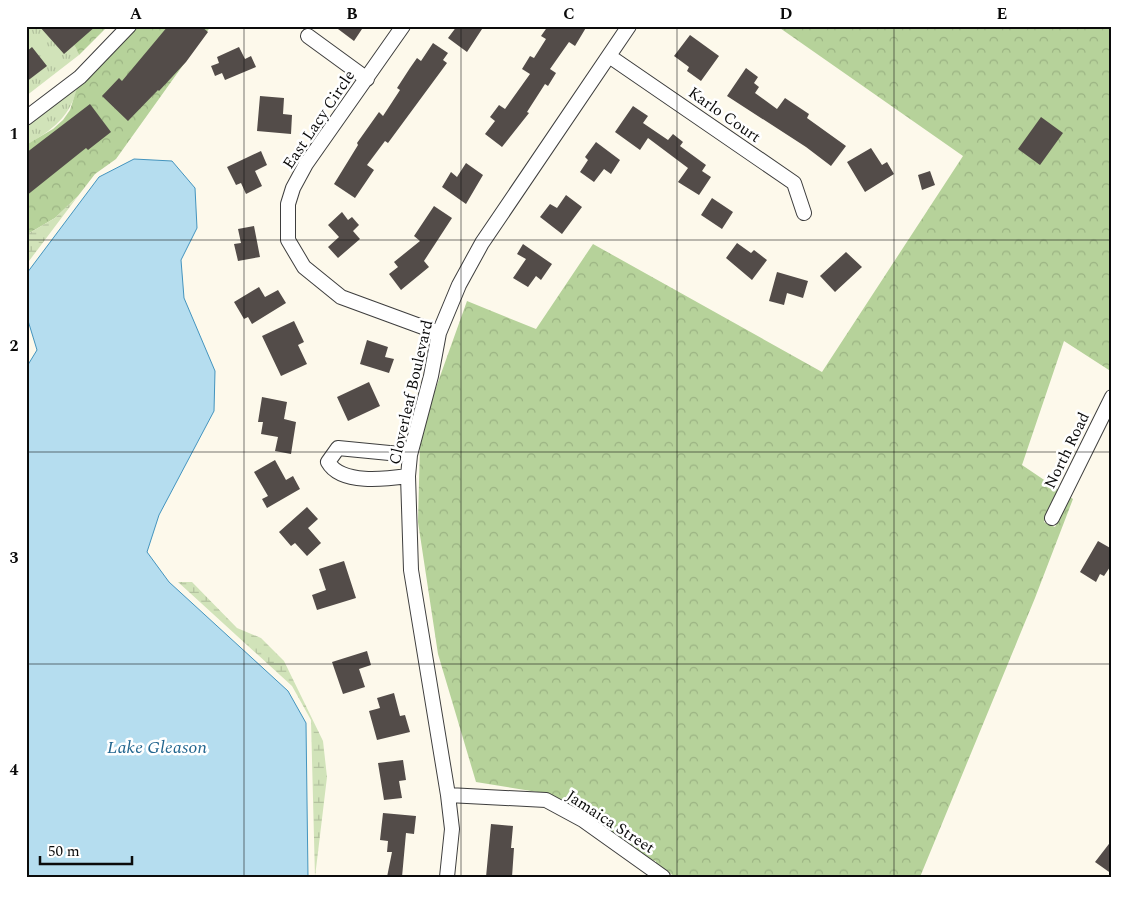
<svg xmlns="http://www.w3.org/2000/svg" width="1138" height="903" font-family="Spectral,serif">
<style>
.grass{fill:url(#grass-tufts)}
.forest{fill:url(#forest-crowns)}
.wetland{fill:url(#wetland-marsh)}
.water{fill:#b5ddef;stroke:#4494be}
.building{fill:#534c49}
.lines{fill:none;stroke-linecap:round;stroke-linejoin:round}
.street-casing{stroke:#3e3e3e;stroke-width:16}
.street{stroke:#fff;stroke-width:14}
.grid{fill:none;stroke:#0b0b0b;stroke-width:1;stroke-opacity:0.55}
.labels{text-anchor:middle;stroke-width:5;stroke-linejoin:round;paint-order:stroke}
.street-label{font-size:16px;fill:#0b0b0b;stroke:#fff}
.water-label{font-size:18px;font-style:italic;fill:#22668f;stroke:#fff}
.neatline{fill:none;stroke:#0b0b0b;stroke-width:2}
.grid-label{font-size:16px;text-anchor:middle;font-weight:bold;fill:#0b0b0b}
</style>
<defs>
<pattern id="grass-tufts" width="24" height="20" patternUnits="userSpaceOnUse" patternTransform="scale(1.25)"><rect width="24" height="20" fill="#d1e3b9"/><path d="M3 7l-1-3M5 7V3M7 7l1-3M15 17l-1-3M17 17v-4M19 17l1-3" fill="none" stroke="#b2c19e"/></pattern>
<pattern id="forest-crowns" width="20" height="18" patternUnits="userSpaceOnUse" patternTransform="scale(1.25)"><rect width="20" height="18" fill="#b6d29a"/><path d="M2 6a3 3 0 1 1 6 0M12 15a3 3 0 1 1 6 0" fill="none" stroke="#9bb383"/></pattern>
<pattern id="wetland-marsh" width="20" height="14" patternUnits="userSpaceOnUse" patternTransform="scale(1.25)"><rect width="20" height="14" fill="#d1e3b9"/><path d="M1 5h8M5 5V1M11 12h8M15 12V8" fill="none" stroke="#b2c19e"/></pattern>
</defs>
<rect width="100%" height="100%" fill="#fdf9eb"/>
<!-- grass -->
<path class="grass" d="M26,26C47,28 73,33 79,55L26,96Z
M78,85C71,116 53,130 26,145V112Z"/>
<!-- forest -->
<path class="forest" d="M29,26H108L79,55C72,32 49,31 29,26Z
M125,26H211L116,159L95,174L78,196L55,218L26,235V145L53,129L63,120L70,110L78,85Z
M777,26H1112V372L1064,341L1022,465L1059,490L1044,522L1055,527L1070,497L1073,499L1035,598L920,877H675L656,863V861L651,860L587,814L550,794L476,782L438,654L418,522L420,445L433,396L467,301L536,329L593,244L822,372L963,156Z"/>
<!-- wetland -->
<path class="wetland" d="M78,196L26,265V235L55,218Z
M178,582H192L237,628L261,638L284,661L323,741L327,777L315,877L311,720L292,686Z"/>
<!-- water -->
<path class="water" d="M134,159L172,161L195,188L197,228L181,260L184,298L215,371L214,411L159,515L147,552L169,582L288,691L306,723L308,877H26V368L37,350L26,314L27,273L99,177Z"/>
<!-- building -->
<path class="building" d="M39,26H96L64,54Z
M168,26H201L208,32L186,62L159,91L158,90L128,121L102,96L119,78L122,81Z
M334,26H364L354,41Z
M457,26H484L467,52L448,38Z
M548,26H587L575,46L569,42L550,69L556,73L548,86L545,84L527,112L529,113L502,147L485,134L495,121L490,117L499,105L505,109L530,74L522,69L530,56L534,58L546,39L541,36Z
M690,35L719,56L701,81L687,71L689,67L674,56Z
M433,43L448,53L443,60L447,63L388,143L385,141L367,165L374,170L355,198L334,184L358,145L357,143L379,112L383,116L400,90L397,88L410,68L417,58L421,61Z
M32,47L47,66L26,82V52Z
M239,47L245,59L251,56L256,67L225,80L222,73L215,76L211,66L219,63L217,57Z
M746,68L758,77L754,83L759,87L755,93L777,109L785,98L809,114L807,118L846,146L831,166L806,147L727,96Z
M260,96L284,98L283,114L292,115L291,134L257,131Z
M90,104L111,132L88,150L86,148L26,196V153Z
M633,106L648,116L643,123L668,140L673,134L683,142L680,146L706,165L702,171L711,177L699,195L678,182L688,168L648,138L640,150L615,132Z
M1041,117L1063,133L1040,165L1018,149Z
M596,142L620,160L611,174L604,169L594,182L580,172L588,160L585,157Z
M871,148L882,165L887,162L894,174L865,192L847,162Z
M261,151L267,165L255,171L262,186L246,194L241,183L236,185L227,167Z
M466,163L483,175L466,204L442,187L451,172L457,177Z
M930,171L935,185L922,190L918,175Z
M566,195L582,207L562,234L540,217L550,204L557,208Z
M712,198L733,212L722,229L701,215Z
M434,206L452,218L424,261L429,267L401,290L389,274L398,267L394,262L420,241L414,236Z
M342,212L348,220L352,217L359,225L353,231L360,239L338,258L328,247L339,237L328,225Z
M254,226L260,257L238,261L234,244L241,243L238,229Z
M737,243L751,253L754,250L767,260L752,280L726,258Z
M523,244L552,264L541,280L536,276L528,287L513,278L526,259L517,254Z
M846,252L862,267L835,292L820,276Z
M777,272L808,281L803,298L787,293L784,305L769,301Z
M259,287L265,297L278,290L286,303L252,324L248,317L244,319L234,302Z
M294,321L304,342L298,345L307,364L281,376L262,336Z
M367,340L388,347L385,357L394,359L389,373L360,364Z
M369,382L380,406L348,421L337,397Z
M262,397L287,402L284,419L296,422L291,454L275,451L278,437L261,434L263,422H258Z
M275,460L286,480L293,476L300,489L267,508L262,499L268,496L254,472Z
M307,507L318,519L308,528L321,543L307,556L295,543L291,546L279,532Z
M1098,541L1112,549V564L1104,576L1100,574L1096,582L1080,572Z
M344,561L356,598L317,610L312,595L326,590L319,569Z
M367,651L371,665L359,669L365,687L343,694L332,662Z
M394,693L400,716L405,715L410,732L377,740L369,711L380,708L377,698Z
M403,760L406,780L399,781L402,798L384,800L378,763Z
M383,813L416,816L414,834L406,833L402,877H387L392,852H387L388,841L380,840Z
M491,824L513,826L511,848H514L512,877H486Z
M1112,840V874L1095,862Z"/>
<g class="lines">
<defs>
<path id="street" d="M403,26L306,164L293,188L288,204V240L304,267L341,297L439,333
M308,36L367,79
M609,56L794,183L804,213
M26,118L80,77L129,26
M408,476C386,479 341,485 328,462L338,448L410,455
M1052,518L1112,397
M448,795L546,800L583,820L663,877
M447,877L452,829L448,795L411,570L408,476L410,455L431,376L439,333L459,285L482,243L629,26"/>
</defs>
<!-- street casing -->
<use href="#street" class="street-casing"/>
<!-- street -->
<use href="#street" class="street"/>
</g>
<!-- grid -->
<path class="grid" d="M244,26V877M461,26V877M677,26V877M894,26V877M26,240H1112M26,452H1112M26,664H1112"/>
<g class="labels">
<!-- street labels -->
<g class="street-label">
<text transform="translate(725 114) rotate(35)" y="6">Karlo Court</text>
<text transform="translate(318 119) rotate(-56)" y="6">East Lacy Circle</text>
<text transform="translate(410 392) rotate(-77)" y="6">Cloverleaf Boulevard</text>
<text transform="translate(1066 450) rotate(-64)" y="6">North Road</text>
<text transform="translate(611 821) rotate(33)" y="6">Jamaica Street</text>
</g>
<!-- water labels -->
<g class="water-label">
<text x="157" y="753">Lake Gleason</text>
</g>
</g>
<!-- border -->
<rect width="1138" height="903" fill="none" stroke="#ffffff" stroke-width="55"/>
<!-- scale -->
<path d="M40 856v8h92v-8" fill="none" stroke="#0b0b0b" stroke-width="2.5"/>
<text x="48" y="856" font-size="15" fill="#0b0b0b" stroke="#ffffff" stroke-width="4" paint-order="stroke">50 m</text>
<rect x="28" y="28" width="1082" height="848" class="neatline"/>
<g class="grid-label">
<text x="136" y="19">A</text>
<text x="352" y="19">B</text>
<text x="569" y="19">C</text>
<text x="786" y="19">D</text>
<text x="1002" y="19">E</text>
<text x="14" y="139">1</text>
<text x="14" y="351">2</text>
<text x="14" y="563">3</text>
<text x="14" y="775">4</text>
</g>
</svg>
